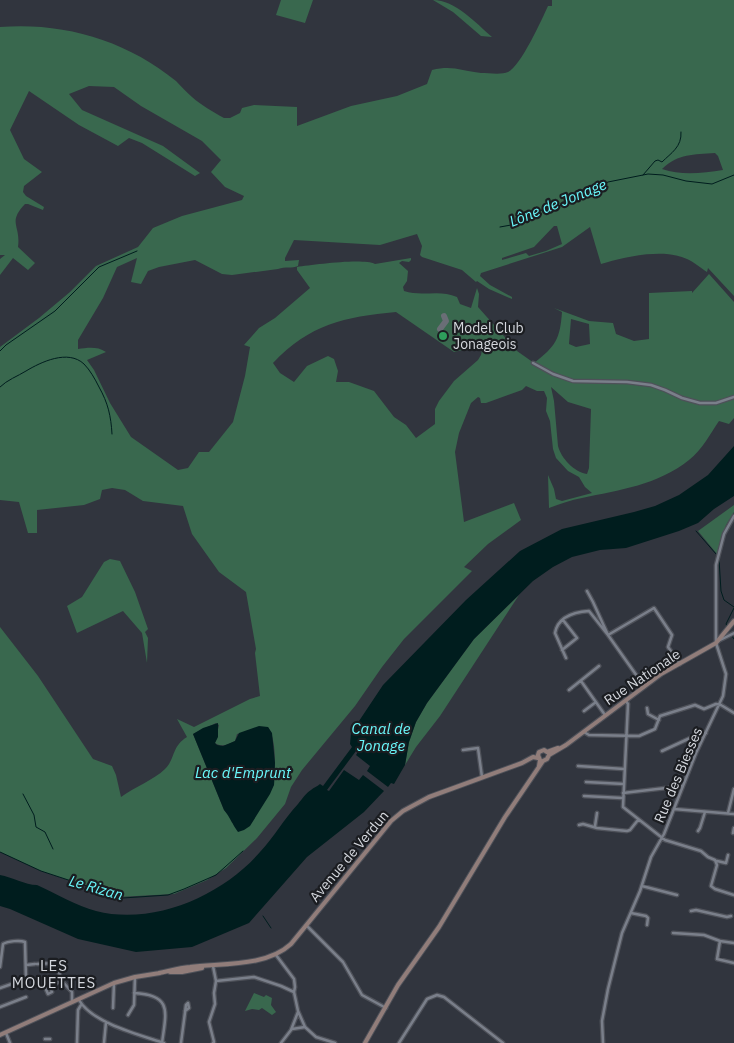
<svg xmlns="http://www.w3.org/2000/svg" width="734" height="1043" font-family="'IBM Plex Sans',sans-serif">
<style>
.green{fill:#39684e;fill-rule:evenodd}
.water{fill:#001d1e}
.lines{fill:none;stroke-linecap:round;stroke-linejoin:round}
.stream{stroke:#001d1e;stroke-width:1}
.taxiway{stroke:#6a6e76;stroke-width:6}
.street-casing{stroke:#4e5159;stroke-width:5}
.secondary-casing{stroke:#4e5159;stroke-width:6}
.street{stroke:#7a7f8a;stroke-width:2.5}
.secondary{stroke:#917d7a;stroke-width:4}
.leisure-dot{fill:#2e9e5b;stroke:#1b1d21;stroke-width:2}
.labels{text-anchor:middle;stroke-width:4.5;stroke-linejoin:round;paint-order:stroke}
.poi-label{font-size:14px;fill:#d5d8de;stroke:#1b1d21;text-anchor:start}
.street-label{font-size:14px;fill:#d5d8de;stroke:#1b1d21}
.water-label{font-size:15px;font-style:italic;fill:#6af8fb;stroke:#1b1d21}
.neighbourhood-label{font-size:15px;letter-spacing:1px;fill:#d5d8de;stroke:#1b1d21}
</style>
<rect width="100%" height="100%" fill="#31353e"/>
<!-- green -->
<path class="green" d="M281,0H313L305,23L276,15Z
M433,0C455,0 476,23 492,37L481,36L453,12Z
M549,0H734V296L708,268L707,272C701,268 694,262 687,259C663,248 624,257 601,264L590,227L562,247L481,273L480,276L490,285L512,297V299L489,289L477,281L476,282L462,270L422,257L420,255L422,246L417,234L380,245L294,240L285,258V261L299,260L298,266C292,269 285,266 278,269L232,275L222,274L195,260L159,267L148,271L141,284L131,282L137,258L117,267L103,298L78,340V349C87,348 97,346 106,352L87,360L94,370L110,403L131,437L178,470L188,468L199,452H209L233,422L245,376L250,347L244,345L259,328L275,318L310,288L297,270V267C313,265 362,258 375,264L411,258V260L409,262L402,261L399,263L408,271L407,281L403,287L404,291C422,297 440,289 457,297L460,304L471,308L477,288L479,294L478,307L517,351L534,363C556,346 560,339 562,312L554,308L589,321L613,323L616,334L634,341L649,339V293L692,291V293L709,274L734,302V418L729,424L719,421C710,434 702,450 689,460C658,485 619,490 582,498C571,500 560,504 549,508L548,475L554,489L556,499L562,501L592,493L585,487L579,477L568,471L556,458L553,449L550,421L546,411L547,398L544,391H537L526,386L522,390L486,403H481L480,398L478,397L471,403L459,433L455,452L464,522L514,503L521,520L488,544L464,567L472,571L404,639L382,667L355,706L302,770L291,787L285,804L257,838L226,868L207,880L174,894L118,897L41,871L0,852V627L38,676L93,759L112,766L116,775L121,797C134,787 154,780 165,769C176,758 171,747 187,737L177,719L194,727L250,699L260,696L255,653L256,649L246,592L219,572L192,534L183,506L143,501L125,490L112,488L102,490L100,499L84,505L37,510V533H28L19,502L0,500V347L39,318L70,292L96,266L138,247L153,228L182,216L242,200L244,196L225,187L211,172L221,160L202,141L141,106L114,87L89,86L69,94L82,110L163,146L200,173L195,176L142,143L129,138L118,146L79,125L29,91L10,130L24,159L42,172L24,186L23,192L26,196L44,207L43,210L28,204H25C7,223 21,225 18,247L35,263L28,270L13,258L0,275V259L5,255H0V27C63,22 126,40 176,81C181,86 186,92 192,97C201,105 213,112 224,118H230L240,113L242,108L254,105L297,107V126L351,106L397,96L427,84L432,70C453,65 461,71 481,73C488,73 502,75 508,72C521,66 542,19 548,6H552V0ZM715,153L718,156L723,170C703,173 682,176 662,169C679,153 693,155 715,153ZM554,226H557L562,244L546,251L529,256L526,253L502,260V258L534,247ZM396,312L454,352L483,345L481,355L478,360L454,381L439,401L435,409V424L416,438L406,425L394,417L374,391L349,382H336L338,371L334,359L328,356L307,366L294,382L280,373L273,363C310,324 344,317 396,312ZM571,319L589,324L590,344L576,347L569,344ZM551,387L568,402L591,409L589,468L587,474C574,472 561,458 558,446L554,401ZM216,723L219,725L215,743C222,748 229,744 235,741L237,734L268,727C277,740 275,769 274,785L232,823L231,817L224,810L193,734Z
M734,505V512L726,525L717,554L698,531Z
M110,559L120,561L135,592L148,629L145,632L148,638L147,663L142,633L123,611L77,633L67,606L82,597L104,562Z
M519,595L440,716L416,747L405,765L409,742L416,722L427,703L474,639Z
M254,993L264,997L266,995L272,998L271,1005L276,1012L272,1015L262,1008L259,1010L252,1009L245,1011Z"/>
<!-- water -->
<path class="water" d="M734,446V496L714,509L698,523L679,531L626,548L600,550L572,557L553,567L533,581L474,639L427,703L416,722L409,742L405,765L394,784L391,783L388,787L367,771L370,766L356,755L358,752L356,751L327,790L329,791L344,770L359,780L363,775L384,791L364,812L307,857L249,923L192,947L136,952L78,939L10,909L0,906V875C12,877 25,885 37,885C55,893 77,906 96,911C154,926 223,895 260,852C274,837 284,819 298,804C302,799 306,793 311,790C314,787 317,787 320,784L323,786L352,747L350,744L351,733L383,685L466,600L520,551L562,529L634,512L655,506L679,495L708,475Z
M218,723V737L215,743L217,745L223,746L235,741L239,733L259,726L268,727L272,733L275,763L274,785L270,794L250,826L244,830L238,832C232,824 230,817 224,810L193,734L203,728Z"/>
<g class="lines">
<!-- stream -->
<path class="stream" d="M643,175L655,161L658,160L662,162C671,153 682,147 681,132
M500,227L511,225L546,208L559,206L608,182L648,174L663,175L686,181L712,184L734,175
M0,351L6,345L55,311L99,267L137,251
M0,387C7,380 18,376 26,371C41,362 68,349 84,364C90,370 95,379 99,387C108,403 111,416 112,434
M696,531L716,554
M719,559L721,591L724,600L734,607
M728,627L726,624L734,608
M732,636L734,639
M23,794L34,815L36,827L45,832L53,849
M0,852L41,871L123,898L168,895L184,889L216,875L243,851
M263,916L271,928"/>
<!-- taxiway -->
<path class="taxiway" d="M440,329L446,321L444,316"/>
<defs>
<path id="street" d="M533,363L553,374L573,381L627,382L651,385L665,390L682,398L700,403H716L734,397
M587,591L593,602L608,635L644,686
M718,641L734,633
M562,650L577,638L563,620
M566,658L555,633C558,616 575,612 589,611L608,635L654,608L672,635L668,647L680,664
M581,681L605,715
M569,690L599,666
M626,701L628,704L623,807L665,840L701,851L708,857L715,860L717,865L711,886L715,889L734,895
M721,705L734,713
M647,708L648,714L659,720
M584,711L596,702
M584,732L589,735L639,736L655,729L660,716L695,705L704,709L716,704L721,705
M463,750L478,748L482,777
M662,751L701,733H706
M578,766L624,769
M586,782L624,784
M623,793L683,786
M584,796L622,798
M674,809L734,814
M728,813L734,789
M579,825L583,824L597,828L627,831L630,830L638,820
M595,826L597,813
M698,831L700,828L705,812
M733,833L734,828
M717,861L726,863L728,855
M642,886L677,895
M691,911L696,910L727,917L731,916
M631,913L646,916L648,918L647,925
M306,925L343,962L362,995L386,1008
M673,933L704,935L720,941
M734,943L720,941L717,959L734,963
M276,955L294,979L295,987L294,992L298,1011L305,1027L316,1037L335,1043
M37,964L54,963L57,967L62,981L72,992V1002
M26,965L35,964
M213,966L216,981L214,993L215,1004L209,1022L214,1042L213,1043
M0,967L3,944C8,941 20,940 25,942L26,979L0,988
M216,981L254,977L281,986L294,992
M49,986L45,987L48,994L52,992L49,986L62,981
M134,993C173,995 166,1012 162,1043
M79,1000C92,1023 140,1035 164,1043
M0,1007L26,997
M113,1008L114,983
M128,1015L134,1005L135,977
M292,1029L305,1027
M6,1033L10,1043
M45,1039H50
M77,1043L78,1010L81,1005
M104,1043L106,1022
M181,1043L186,1005L188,1003L189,1008L185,1011
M281,1043L291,1030L298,1012
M399,1043L427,999L437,995L444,997L503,1043
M603,1043L602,1021L608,989L622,933L640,891L651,857L664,834L696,753L723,696L726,674L716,643V565L724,534L734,516"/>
<path id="secondary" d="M549,755L566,745L661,674L716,643L734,621
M539,766L540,760L538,755L539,752L544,750L547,752L558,748
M170,972H182L202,968
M159,973C169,971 179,968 190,967C222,963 266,967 291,944L391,821L403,811L429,797L522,763L533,757L538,758
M0,1035L114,983L135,977L160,973
M365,1043L398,985L439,927L505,817L543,761L547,759L549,755"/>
</defs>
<!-- street casing -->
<use href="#street" class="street-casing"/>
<!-- secondary casing -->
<use href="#secondary" class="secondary-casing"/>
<!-- street -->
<use href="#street" class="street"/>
<!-- secondary -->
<use href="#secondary" class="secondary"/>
</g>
<!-- markers -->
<circle class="leisure-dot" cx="443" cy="336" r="5"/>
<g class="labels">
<!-- poi labels -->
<g class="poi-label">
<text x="453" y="333">Model Club<tspan x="453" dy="16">Jonageois</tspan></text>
</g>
<!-- street labels -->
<g class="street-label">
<text transform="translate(642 677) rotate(-34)" y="5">Rue Nationale</text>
<text transform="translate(678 775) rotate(-67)" y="5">Rue des Biesses</text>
<text transform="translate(349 856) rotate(-50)" y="5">Avenue de Verdun</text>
</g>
<!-- water labels -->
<g class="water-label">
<text transform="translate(558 203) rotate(-22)" y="5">Lône de Jonage</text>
<text x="381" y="734">Canal de<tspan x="381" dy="17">Jonage</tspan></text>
<text x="243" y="778">Lac d'Emprunt</text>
<text transform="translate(96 888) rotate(16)" y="5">Le Rizan</text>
</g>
<!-- neighbourhood labels -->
<g class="neighbourhood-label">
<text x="54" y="971">LES<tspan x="54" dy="17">MOUETTES</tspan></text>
</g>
</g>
</svg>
